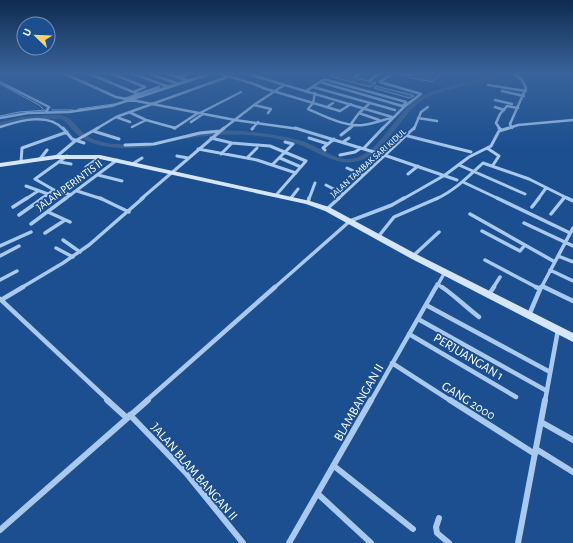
<svg xmlns="http://www.w3.org/2000/svg" width="573" height="543" font-family="'Alegreya Sans',sans-serif">
<style>
.water{fill:#3c6290;stroke:#9cc4f0}
.lines{fill:none;stroke-linecap:round;stroke-linejoin:round}
.stream{stroke:#9cc4f0;stroke-width:1}
.river{fill:#3c6290;fill-rule:evenodd}
.street-far4{stroke:#a9c9ee;stroke-width:2.5}
.street-far3{stroke:#a9c9ee;stroke-width:3}
.street-far2{stroke:#a9c9ee;stroke-width:3.5}
.street-far1{stroke:#a9c9ee;stroke-width:4.5}
.street{stroke:#a9c9ee;stroke-width:6}
.secondary{fill:#d6e6fa;fill-rule:evenodd}
.labels{text-anchor:middle;stroke-width:3.5;stroke-linejoin:round;paint-order:stroke}
.far-street-label{font-size:9px;fill:#fff;stroke:#1b4f8f}
.street-label{font-size:11px;fill:#fff;stroke:#1b4f8f}
.near-street-label{font-size:13px;fill:#fff;stroke:#1b4f8f}
</style>
<rect width="100%" height="100%" fill="#1b4f8f"/>
<!-- water -->
<path class="water" d="M334,73H338L376,83L370,87L330,76Z
M414,73H441L438,74L440,75L433,82L411,78Z
M375,86L412,95L414,96L409,98L374,88Z"/>
<g class="lines">
<!-- stream -->
<path class="stream" d="M0,84L39,105L43,109
M153,91L188,79
M78,109L114,104
M52,110H73
M0,116L19,112L47,110"/>
<!-- river -->
<path class="river" d="M202,73H208L190,80L186,79Z
M495,73H499V74L495,78C473,85 431,90 415,106C397,123 380,159 354,162C333,165 316,150 297,144C262,133 222,132 186,139L183,137C202,123 282,134 305,142C319,147 332,158 347,159C375,160 394,117 414,101C433,87 468,83 491,76Z
M45,115C51,115 59,114 64,116C74,119 80,133 91,138C108,146 131,145 150,143L153,145L150,147C128,149 98,150 79,136C72,131 68,122 61,119H31L0,126V122L23,117Z"/>
<!-- street-far4 -->
<path class="street-far4" d="M63,73L116,97L235,120L299,129
M87,73L143,96
M110,73L145,87L134,92
M131,73L169,87
M147,73L179,84
M165,73L189,81
M217,73C224,75 260,85 263,88L340,111L351,104
M245,73L392,117
M397,73L410,75
M0,74L2,73
M178,75L183,76L191,73
M356,76L362,73
M370,80L380,73
M0,82L49,107L46,112
M320,82L402,106L405,104
M488,85L526,91
M313,87L395,110
M306,91L323,80H327L406,102
M502,91L524,96
M315,93L313,103L308,109C324,116 345,127 363,125C372,124 382,120 391,118
M125,99L159,87
M495,100L512,104
M254,105L271,109L268,113
M327,107L333,103
M495,107L504,110
M129,112L146,120L175,128L198,113
M200,113L241,92
M359,113L379,120
M116,117L130,122
M0,118L28,113L69,112L111,106L213,73
M418,118L437,121
M191,122L203,114
M351,124L359,113L370,103
M0,127C19,121 48,112 63,129
M132,127L146,120
M512,128L510,124L526,88L522,80L513,73
M96,129L116,117L227,77
M223,129L254,105L284,85
M252,129L258,122
M349,129L354,125
M382,129L405,106L421,94L380,82L393,73
M414,129L421,112L428,107
M500,129L496,123L500,114L507,106L518,108
M506,129L518,125L573,120"/>
<!-- street-far3 -->
<path class="street-far3" d="M63,128L72,139L84,143
M174,128H175
M295,128L387,156L457,180
M499,128L501,130
M252,129L253,128
M93,131L119,139
M341,135L350,128
M408,136L471,152
M211,138L232,143L270,146L306,161L277,194
M309,138L328,144
M343,142L349,138
M125,145L154,144L200,133L220,131
M364,148L383,128
M487,148L499,156L493,165
M198,149L257,160L296,173
M325,150L323,148L334,139
M221,154L232,143
M340,155L355,152L361,148
M177,156L188,158
M56,157L75,141L98,128
M247,158L257,148
M280,158L301,167
M40,159L47,150
M21,162L22,148L67,132
M60,162L71,164
M134,163L142,158
M272,165L293,144L285,142
M459,165L525,194
M86,167L100,157
M347,168L363,175
M408,174L418,166
M98,175L122,181
M35,179L54,190L71,195
M35,179L67,156
M463,182L499,199
M326,185L343,194
M26,186L48,194
M77,191L102,199
M291,198L298,189
M26,199L38,191
M41,199L54,190
M65,199L117,160
M141,199L224,128
M309,199L315,183
M338,199L414,128
M403,199L445,175L469,157L491,146L499,131L509,128
M436,199C454,191 468,177 483,163L529,179L569,199
M538,199L546,188
M563,199L565,197"/>
<!-- street-far2 -->
<path class="street-far2" d="M100,198L129,212
M497,198L570,233
M567,198L573,201
M308,202L309,198
M13,207L27,198
M532,207L539,198
M327,209L339,198
M48,212L70,222
M470,214L555,262
M551,214L564,198
M19,215L43,198
M524,223L573,246
M31,224L66,198
M482,231L520,251L525,245
M45,233L65,220
M378,237L394,217L438,198
M63,240L80,252
M0,246L31,232
M56,248L73,257
M0,256L19,246
M413,256L439,232
M558,256L573,262
M485,260L538,288
M550,270L573,281
M0,280L17,271
M437,284L443,288
M542,286L546,288
M21,288L63,263L89,245L143,198
M274,288L350,221L392,205L404,198
M436,288L445,272
M493,288L500,277
M541,288L573,228"/>
<!-- street-far1 -->
<path class="street-far1" d="M442,287C455,296 466,307 479,317
M536,287L540,289
M544,287L573,301
M489,294L494,287
M0,299L109,401
M1,300L23,287
M426,305L550,372
M529,315L541,287
M418,319L547,391
M409,334L516,397
M392,363L451,401
M146,401L275,287
M371,401L436,287
M545,401L558,330"/>
<!-- street -->
<path class="street" d="M107,400L127,418
M450,400L535,454
M130,415L187,474L243,543
M541,422L573,440
M536,449L573,472
M334,466L413,529
M318,494L371,543
M439,518L436,527L437,533L449,543
M0,530L148,400
M289,543L371,400
M518,543L545,400"/>
<!-- secondary -->
<path class="secondary" d="M56,155H100L310,201L329,207L416,254L573,333V342L410,258L325,211L306,204L100,159H56L0,167V163Z"/>
</g>
<!-- sky -->
<linearGradient id="sky" x2="0" y2="1"><stop stop-color="#0f2b4f"/><stop offset="0.49" stop-color="#39639b"/><stop offset="1" stop-color="#39639b" stop-opacity="0"/></linearGradient>
<rect width="573" height="149" fill="url(#sky)"/>
<g class="labels">
<!-- far-street labels -->
<g class="far-street-label">
<text transform="translate(368 163) rotate(-42)" y="3">JALAN TAMBAK SARI KIDUL</text>
</g>
<!-- street labels -->
<g class="street-label">
<text transform="translate(69 185) rotate(-36)" y="4">JALAN PERINTIS II</text>
</g>
<!-- near-street labels -->
<g class="near-street-label">
<text transform="translate(469 356) rotate(31)" y="5">PERJUANGAN 1</text>
<text transform="translate(469 400) rotate(32)" y="5">GANG 2000</text>
<text transform="translate(358 402) rotate(-60)" y="5">BLAMBANGAN II</text>
<text transform="translate(195 471) rotate(49)" y="5">JALAN BLAM BANGAN II</text>
</g>
</g>
<!-- north arrow -->
<g transform="translate(36 36) rotate(293)"><circle r="19" fill="#1b4f8f" stroke="#7695bc"/>
<path d="M0-3L7 15L0 10L-7 15Z" fill="#ffd166"/>
<text y="-6" font-size="11" font-weight="bold" text-anchor="middle" fill="#ffffff">U</text>
</g>
</svg>
